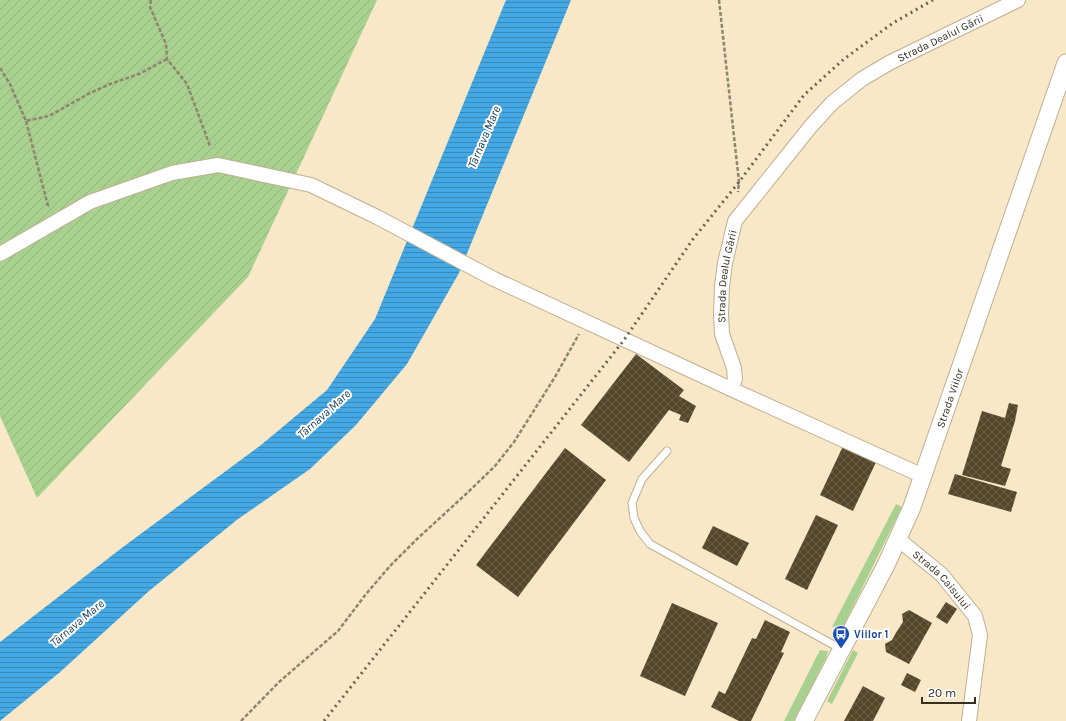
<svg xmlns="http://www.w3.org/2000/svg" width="1066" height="721" font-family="Karla,sans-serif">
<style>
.grass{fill:#a8d190}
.garden{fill:url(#garden-furrows)}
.water{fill:url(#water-rules)}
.building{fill:url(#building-cross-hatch)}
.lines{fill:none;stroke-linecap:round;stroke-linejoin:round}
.service-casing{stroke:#bfaf90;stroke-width:9}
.minor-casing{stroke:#bfaf90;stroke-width:16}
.tertiary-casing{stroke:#bfaf90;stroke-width:19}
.path{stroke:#8f846d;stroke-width:2.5;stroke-dasharray:4 2;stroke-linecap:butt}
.service{stroke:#fff;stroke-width:7}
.minor{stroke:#fff;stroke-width:14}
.tertiary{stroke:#fff;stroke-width:17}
.rail{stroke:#6d6350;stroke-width:3;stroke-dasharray:2 4;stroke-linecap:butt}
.labels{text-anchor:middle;stroke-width:4;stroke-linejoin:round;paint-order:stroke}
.street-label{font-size:11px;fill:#352e21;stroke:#fff}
.transit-label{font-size:11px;font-weight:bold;fill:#164399;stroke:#fff;text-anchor:start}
.water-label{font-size:12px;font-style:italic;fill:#103a53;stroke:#fff}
</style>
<defs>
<pattern id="garden-furrows" width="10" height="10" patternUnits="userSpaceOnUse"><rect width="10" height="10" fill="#a8d190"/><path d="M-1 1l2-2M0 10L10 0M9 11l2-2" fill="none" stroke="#91b47c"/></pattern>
<pattern id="water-rules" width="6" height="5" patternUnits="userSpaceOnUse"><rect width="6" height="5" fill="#44a8e4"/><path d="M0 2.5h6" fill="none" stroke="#3a89b8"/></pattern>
<pattern id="building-cross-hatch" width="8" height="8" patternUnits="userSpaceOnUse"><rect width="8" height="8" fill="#55472b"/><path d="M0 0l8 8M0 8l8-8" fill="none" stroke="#6b5f48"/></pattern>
</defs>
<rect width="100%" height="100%" fill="#f9e8c7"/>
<!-- grass -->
<path class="grass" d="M896,504L902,507L844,625L832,627Z
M820,650L828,651L826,658L794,721H784Z
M853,650L858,653L832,704L827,701Z"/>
<!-- garden -->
<path class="garden" d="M0,0H377L248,277L37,498L0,416Z"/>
<!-- water -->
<path class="water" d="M506,0H571L459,273L407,364L356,425L310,469L238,519L149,591L59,673L0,721V642L123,547L261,445L327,390L375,319Z"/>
<!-- building -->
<path class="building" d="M636,354L684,390L679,396L696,406L688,423L679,420L681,415L669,410L629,462L581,425Z
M1009,403L1018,405L1015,421L1001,466L1011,469L1005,486L962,475L982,411L1005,418Z
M844,444L877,460L853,511L820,495Z
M565,448L606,480L518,597L476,565Z
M955,474L1017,492L1011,512L948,494Z
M816,515L838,525L807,590L785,579Z
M713,526L749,543L737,566L702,548Z
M946,602L957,609L947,624L936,617Z
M672,603L718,623L685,696L640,676Z
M909,610L932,623L909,664L886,652L885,644L892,640L897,631L903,622L902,614Z
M765,620L790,632L781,652L784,653L751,721H739L711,707L719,691L725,694L752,638L756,639Z
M907,673L921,680L915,692L901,685Z
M863,686L885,698L873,721H844Z"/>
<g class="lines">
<defs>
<path id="service" d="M667,451L642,479L632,503L634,518L640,531L650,544L841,649"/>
<g id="minor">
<path d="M0,254L90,202L172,173L218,165L311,185L377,217L494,279L731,389L923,476"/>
<path id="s1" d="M731,389L735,379L734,368L722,334L721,314L722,286L725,263L735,221L811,126L832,103L862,79L889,63L1018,0"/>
<path id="s2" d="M898,539L942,575L975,616L980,635L969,721"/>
</g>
<g id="tertiary">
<path id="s3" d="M804,721L886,565L912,507L1066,63"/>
</g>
</defs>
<!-- service casing -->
<use href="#service" class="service-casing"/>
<!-- minor casing -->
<use href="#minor" class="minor-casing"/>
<!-- tertiary casing -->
<use href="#tertiary" class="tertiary-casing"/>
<!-- path -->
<path class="path" d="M151,0L150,7L166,44L167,59L187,84L210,146
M719,0L739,182L738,192
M0,68L10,84L26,121L49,116L90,93L110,84L139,74L167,59
M26,121L48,206L47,207
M241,721L279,682L338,631L366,594L390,566L417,539L465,495L495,466L514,442L555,377L579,334"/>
<!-- service -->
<use href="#service" class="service"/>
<!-- minor -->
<use href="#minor" class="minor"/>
<!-- tertiary -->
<use href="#tertiary" class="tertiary"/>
<!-- rail -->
<path class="rail" d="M324,721L624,340L693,239L739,182L804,95L844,59L893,23L933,0"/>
</g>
<!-- icons -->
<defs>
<symbol id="bus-pin" viewBox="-11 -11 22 30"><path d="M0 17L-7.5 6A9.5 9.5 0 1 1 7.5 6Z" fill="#1a4fb4" stroke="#fff"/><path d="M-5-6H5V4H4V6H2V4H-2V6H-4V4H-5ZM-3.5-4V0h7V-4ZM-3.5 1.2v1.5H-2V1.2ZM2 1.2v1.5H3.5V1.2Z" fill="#fff"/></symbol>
</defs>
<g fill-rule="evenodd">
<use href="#bus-pin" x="831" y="624" width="20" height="27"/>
</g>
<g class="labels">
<!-- street labels -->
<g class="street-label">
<text dy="4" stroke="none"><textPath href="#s1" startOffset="452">Strada Dealul Gării</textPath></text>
<text dy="4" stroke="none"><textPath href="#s1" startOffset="116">Strada Dealul Gării</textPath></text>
<text dy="4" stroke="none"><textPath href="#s3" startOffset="355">Strada Viilor</textPath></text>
<text dy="4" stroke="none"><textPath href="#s2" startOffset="60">Strada Caisului</textPath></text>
</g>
<!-- transit labels -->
<g class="transit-label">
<text x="854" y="638">Viilor 1</text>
</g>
<!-- water labels -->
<g class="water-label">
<text transform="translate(484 137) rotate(-67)" y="4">Târnava Mare</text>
<text transform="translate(324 414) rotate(-42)" y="4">Târnava Mare</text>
<text transform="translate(77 623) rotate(-40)" y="4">Târnava Mare</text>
</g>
</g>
<!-- scale -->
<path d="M922 697v6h53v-6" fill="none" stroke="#352e21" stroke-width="2"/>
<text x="928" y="697" font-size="12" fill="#352e21" stroke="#ffffff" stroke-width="3" paint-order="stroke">20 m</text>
</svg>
